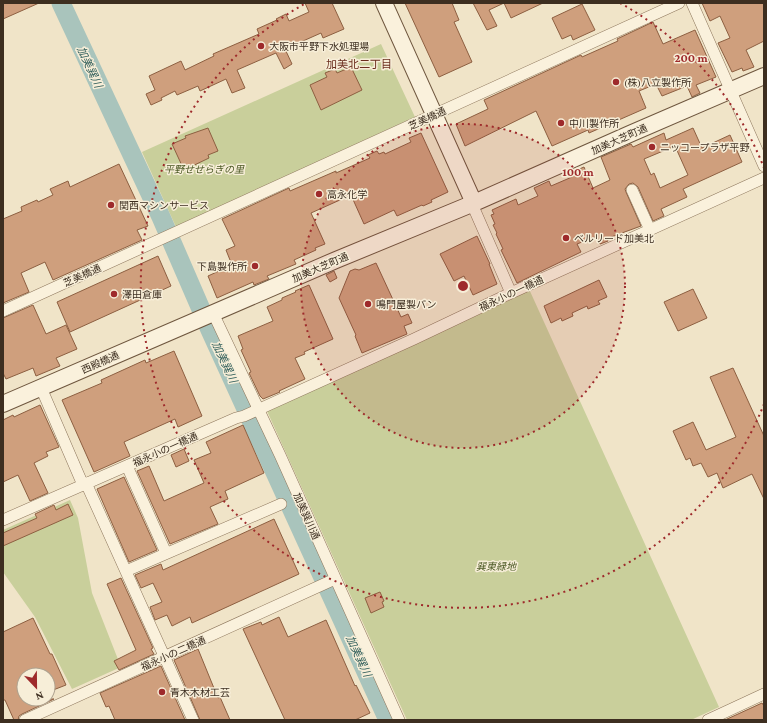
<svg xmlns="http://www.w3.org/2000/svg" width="767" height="723" font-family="'Crimson Pro','Noto Sans JP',serif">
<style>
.green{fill:#c9cf9b}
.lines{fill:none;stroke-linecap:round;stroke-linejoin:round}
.river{stroke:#a9c4bc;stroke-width:19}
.building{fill:#cf9f7d;stroke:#8d5f41;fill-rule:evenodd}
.street-casing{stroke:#8d765c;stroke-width:12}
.secondary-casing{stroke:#6f573f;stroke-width:18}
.street{stroke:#faf1dc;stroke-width:11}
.secondary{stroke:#faf1dc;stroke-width:16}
.ring{fill:none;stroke:#9e2a2b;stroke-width:2;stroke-dasharray:2 4}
.poi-dot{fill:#9e2a2b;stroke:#f7eed8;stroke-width:1.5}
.labels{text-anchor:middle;stroke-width:3;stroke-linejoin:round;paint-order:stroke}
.poi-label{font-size:10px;fill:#3d2e20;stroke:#f7eed8;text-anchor:start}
.street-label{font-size:10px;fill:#3d2e20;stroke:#f7eed8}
.park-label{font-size:10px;font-style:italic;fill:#4d5a26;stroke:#f7eed8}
.neighbourhood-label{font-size:11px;fill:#6b2e1e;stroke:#f7eed8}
.water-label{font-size:11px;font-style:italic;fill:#2f5d5a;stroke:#f7eed8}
.centre{fill:#9e2a2b;stroke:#f7eed8;stroke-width:2}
.ring-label{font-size:12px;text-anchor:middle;font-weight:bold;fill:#9e2a2b;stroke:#f7eed8;stroke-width:3;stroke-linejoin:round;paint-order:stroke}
</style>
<rect width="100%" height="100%" fill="#f0e4c8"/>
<!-- green -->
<path class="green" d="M381,44L415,117L176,227L142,152Z
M529,289L719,707L691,720H407L267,411Z
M70,500L78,518L92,593L121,667L72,689L35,617L3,572V530Z"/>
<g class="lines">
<!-- river -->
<path class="river" d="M61,3L161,217L210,330L388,720"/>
</g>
<!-- building -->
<path class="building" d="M3,3H39L3,19Z
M305,3H332L344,29L323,38L321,33L285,49L292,64L284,69L276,53L237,70L245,88L232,93L226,79L200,91L198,86L177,95L175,91L161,98L162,100L151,105L146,94L155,90L149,76L181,61L185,70L214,56L213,54L259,34L257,29L277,20L276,19L286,14L289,21L309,12Z
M405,3H452L459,20L454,22L472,62L439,77Z
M473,3H543L511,18L504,3L489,10L497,26L487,30Z
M702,3H764V41L746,50L754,67L743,71L742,68L732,72L718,43L730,38L720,16L710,21Z
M582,4L595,30L573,40L571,35L562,39L552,18Z
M653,22L663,44L695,30L716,77L696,85L700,93L692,97L687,86L662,96L656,84L639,91L646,108L589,133L588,130L552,146L536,111L465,146L456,124L488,109L484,100L581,55L582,57L618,41L617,39Z
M351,67L362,90L321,110L310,85L327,77L325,73L335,69L337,73Z
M208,128L218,151L208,155L209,158L184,170L172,144L186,138L185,136Z
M693,128L702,148L730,135L742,162L683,189L687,197L661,209L664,216L653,221L638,187L633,183L629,184L625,189L626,192L641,226L611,237L607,239L608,241L600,244L597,236L577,244L581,252L517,283L501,250L503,249L496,234L497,233L493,225L495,224L491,215L494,214L492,210L516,199L518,205L538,196L534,188L549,181L551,186L572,177L570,173L584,167L593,188L610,180L601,157L631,144L633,147L664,133L666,140ZM675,146L688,175L660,188L654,173L651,175L644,159Z
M421,133L448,192L431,200L432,202L423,206L422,205L397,216L394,210L364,224L351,195L311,213L325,244L315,248L316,250L294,260L296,264L267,276L269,279L254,285L253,282L217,298L208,276L232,265L226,250L235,246L222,219L289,188L290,191L336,171V173L370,158L368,155L377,151L379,154L384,152L385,154L411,142L409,138Z
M119,164L148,226L137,230L142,240L53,280L45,262L21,273L29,292L3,303V219L22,211L21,207L37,200L38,202L53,195L50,189L68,181L70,187Z
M477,236L490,264H489L497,284L473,295L464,276L454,281L440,254Z
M158,256L171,286L70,332L57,302Z
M376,263L401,317L408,314L412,323L404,326L407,334L362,353L355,336L356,335L339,298L350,271L355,269L359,270Z
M334,271L337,278L330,282L326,275Z
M599,280L607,297L598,301L600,304L588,309L587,306L572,313L573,316L562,321L561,318L551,323L544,306Z
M309,285L333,339L304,352L305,354L295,358L305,379L279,391L280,392L263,399L260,396L249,373L251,372L241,350L243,349L238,336L273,321L267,307L282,300V298L296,292L295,291Z
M693,289L707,318L678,331L664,302Z
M33,305L46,334L66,325L77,349L56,358L60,366L36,376L33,368L6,379L3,373V318Z
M174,351L202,416L178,427L175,419L124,442L130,456L94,472L62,400L102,383L101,380L145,360L146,363Z
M733,368L764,436V499L752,474L723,488L717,473L708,477L701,463L693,466L690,458L686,460L673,431L693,422L706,450L736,437L710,377Z
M40,405L59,447L46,452L48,456L34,463L48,493L30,501L18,475L3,482V420L13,415L14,417Z
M243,425L264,473L225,491L228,499L210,507L218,524L170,544L137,471L149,466L164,501L204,483L194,460L211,453L206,442Z
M184,449L189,461L176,467L171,455Z
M124,477L157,550L129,562L97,489Z
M68,504L73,515L3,546V533L37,518L35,514L54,505L56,510Z
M274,519L299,574L192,623L190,617L172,626L167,615L155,620L150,607L162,602L153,583L141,588L135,575L161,564L163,570Z
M121,578L153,648L151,649L154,654L119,670L114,661L136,650L107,584Z
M380,592L384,601L382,602L384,607L371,613L365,598Z
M279,617L288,637L326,620L355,686L356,685L370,713L355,720H285L243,629L261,622L262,625Z
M33,618L50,654H52L66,685L48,692V675H24V699H54L22,714L19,716L18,720H14L5,700H3V632Z
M198,649L218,698L220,697L230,720H200L174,660Z
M161,666L185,720H115L109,706L106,707L100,693Z
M762,703L764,706V720H725Z"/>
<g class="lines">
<defs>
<path id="street" d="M692,3L764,166
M632,190L650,230
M472,204L511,293
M3,311L679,3
M213,313L280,455L399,720
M39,389L42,390L83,485
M127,466L166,553
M86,483L193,720
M3,520L236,418L244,416L414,339L511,293L764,178
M126,571L281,504
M25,720L335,579
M708,720L764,694"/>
<path id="secondary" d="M384,3L474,203
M3,404L336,260L474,203L632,133L764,76"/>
</defs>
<!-- street casing -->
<use href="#street" class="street-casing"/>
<!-- secondary casing -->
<use href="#secondary" class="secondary-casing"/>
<!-- street -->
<use href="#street" class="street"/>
<!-- secondary -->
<use href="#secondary" class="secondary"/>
</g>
<!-- distance rings -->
<circle cx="463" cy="286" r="162" fill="#9e2a2b" fill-opacity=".12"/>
<g class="ring">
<circle cx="463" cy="286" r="162"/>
<path d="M764 404A323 323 0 1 1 306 3M620 3A323 323 0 0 1 764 168"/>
</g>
<!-- markers -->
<g class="poi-dot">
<circle cx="261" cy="46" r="4"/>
<circle cx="616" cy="82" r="4"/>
<circle cx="561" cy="123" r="4"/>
<circle cx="652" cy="147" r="4"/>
<circle cx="319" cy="194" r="4"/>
<circle cx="111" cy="205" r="4"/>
<circle cx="566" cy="238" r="4"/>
<circle cx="255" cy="266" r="4"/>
<circle cx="114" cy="294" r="4"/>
<circle cx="368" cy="304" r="4"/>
<circle cx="162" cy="692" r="4"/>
</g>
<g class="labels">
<!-- poi labels -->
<g class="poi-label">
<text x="269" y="50">大阪市平野下水処理場</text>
<text x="624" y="86">(株)八立製作所</text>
<text x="569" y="127">中川製作所</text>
<text x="660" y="151">ニッコープラザ平野</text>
<text x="327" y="198">高永化学</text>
<text x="119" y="209">関西マシンサービス</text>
<text x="574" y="242">ベルリード加美北</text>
<text x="247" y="270" text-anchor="end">下島製作所</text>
<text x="122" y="298">澤田倉庫</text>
<text x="376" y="308">鳴門屋製パン</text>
<text x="170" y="696">青木木材工芸</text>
</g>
<!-- street labels -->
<g class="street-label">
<text transform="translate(427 118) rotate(-25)" y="4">芝美橋通</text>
<text transform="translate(619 139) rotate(-24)" y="4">加美大芝町通</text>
<text transform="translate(320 267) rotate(-23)" y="4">加美大芝町通</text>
<text transform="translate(82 275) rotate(-24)" y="4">芝美橋通</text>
<text transform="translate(511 293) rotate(-25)" y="4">福永小の一橋通</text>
<text transform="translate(100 362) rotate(-24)" y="4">西殿橋通</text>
<text transform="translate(165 449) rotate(-24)" y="4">福永小の一橋通</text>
<text transform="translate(307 516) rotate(66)" y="4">加美巽川通</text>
<text transform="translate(173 653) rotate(-24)" y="4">福永小の二橋通</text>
</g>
<!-- park labels -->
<g class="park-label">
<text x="204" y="173">平野せせらぎの里</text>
<text x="496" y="570">巽東緑地</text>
</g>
<!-- neighbourhood labels -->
<g class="neighbourhood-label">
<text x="359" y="68">加美北二丁目</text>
</g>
<!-- water labels -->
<g class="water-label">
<text transform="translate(90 67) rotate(65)" y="4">加美巽川</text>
<text transform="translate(225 362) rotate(65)" y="4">加美巽川</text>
<text transform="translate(359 656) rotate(65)" y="4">加美巽川</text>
</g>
</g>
<circle cx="463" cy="286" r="6" class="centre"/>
<g class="ring-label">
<text x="691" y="62">200 m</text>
<text x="578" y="176">100 m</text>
</g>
<!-- border -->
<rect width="767" height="723" fill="none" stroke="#3d2e20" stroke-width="8"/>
<!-- north arrow -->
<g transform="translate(36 687) rotate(158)"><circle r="19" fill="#f7eed8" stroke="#ada18e"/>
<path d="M0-3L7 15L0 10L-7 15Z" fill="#9e2a2b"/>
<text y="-6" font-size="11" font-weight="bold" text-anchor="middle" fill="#3d2e20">N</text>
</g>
</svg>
